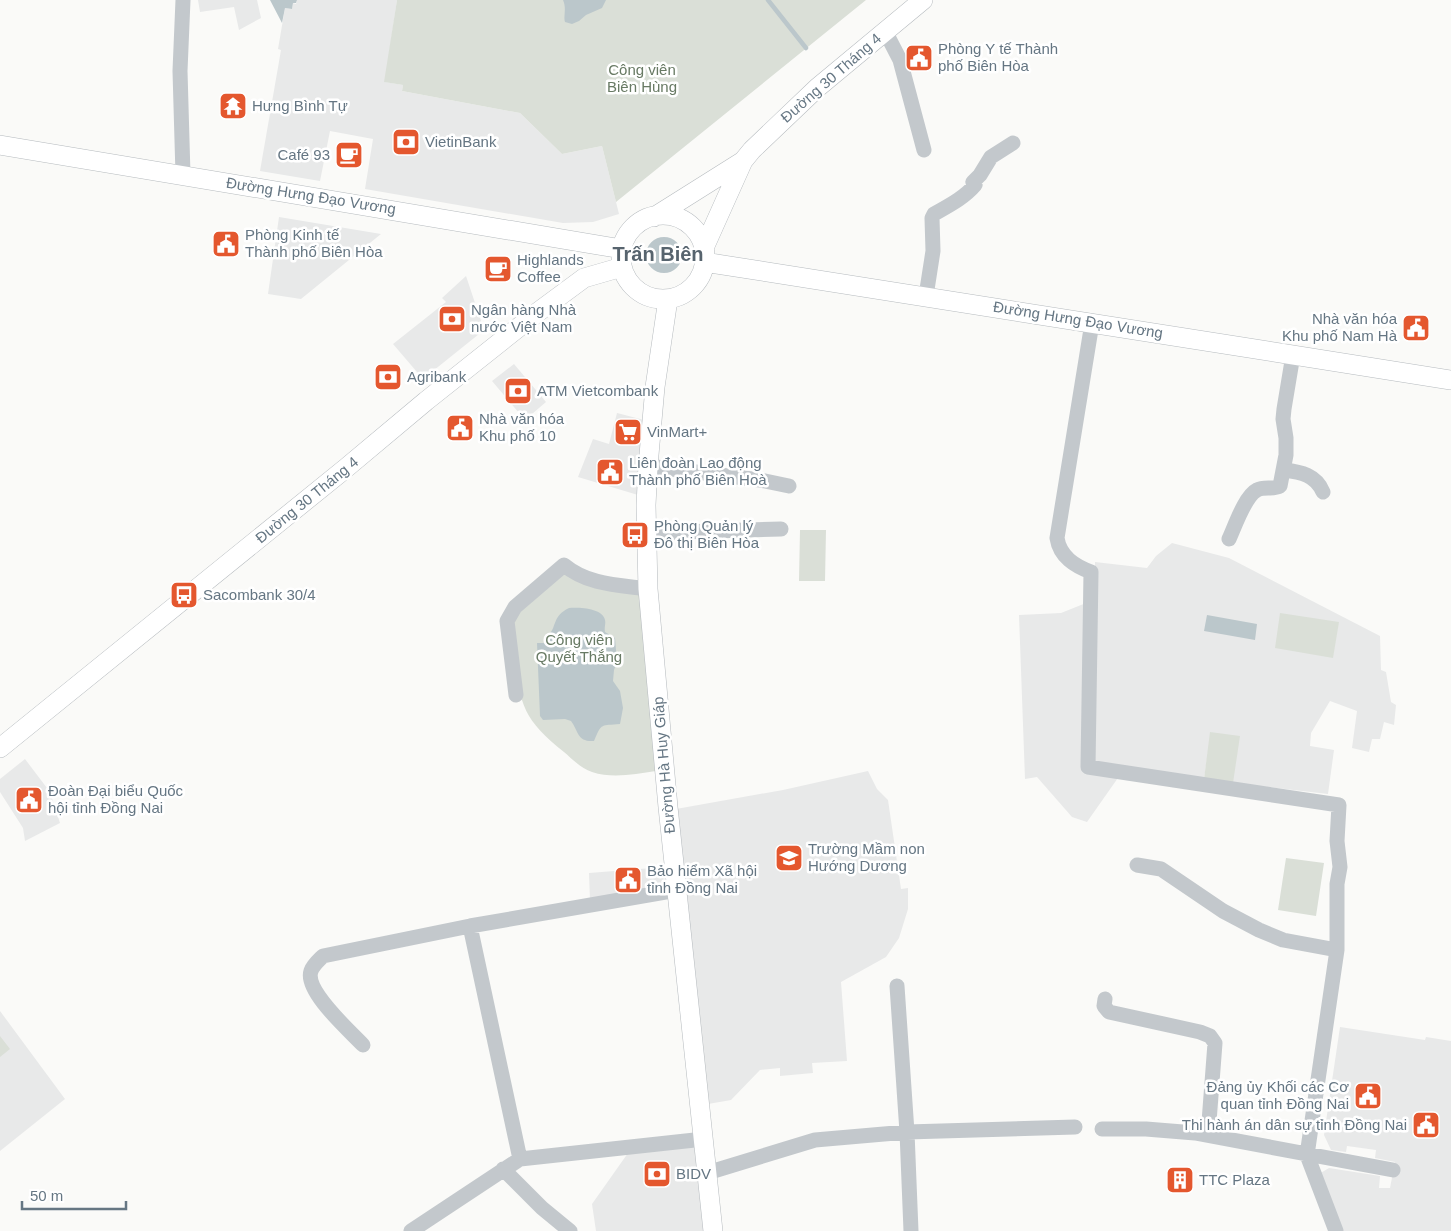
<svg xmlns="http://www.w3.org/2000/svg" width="1451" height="1231" font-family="Helvetica,sans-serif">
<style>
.built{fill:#e8e9e9}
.green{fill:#dadfd7}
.water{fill:#bbc7cb}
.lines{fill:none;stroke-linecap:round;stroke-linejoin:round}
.stream{stroke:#bbc7cb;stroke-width:4.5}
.major-casing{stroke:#b5babe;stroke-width:20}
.minor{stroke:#c3c8cc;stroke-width:15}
.major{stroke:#fff;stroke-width:19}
.labels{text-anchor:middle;stroke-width:5;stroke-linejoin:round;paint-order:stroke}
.poi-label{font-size:15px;fill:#657683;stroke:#fff;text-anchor:start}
.park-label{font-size:15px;fill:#687a64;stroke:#fff}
.street-label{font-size:15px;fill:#657683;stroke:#fff}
.district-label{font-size:20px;font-weight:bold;fill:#57646e;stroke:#fff}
</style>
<rect width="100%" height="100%" fill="#fafaf8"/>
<!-- built -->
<path class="built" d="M198,0H257L261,18L239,30L234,7L200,12Z
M297,0H397L385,82L403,85L402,91L520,113L562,154L602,146L619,214L593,222L563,223L365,189L373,139L330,131L320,181L260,171L281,50L278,49L285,8L292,9L293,3L296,4Z
M279,217L381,234L301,299L268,294Z
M466,276L484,330L423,379L393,344L446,302L442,298Z
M514,364L546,402L525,420L492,381Z
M617,413L644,420L638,495L578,477L593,439L609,444Z
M1172,543L1229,558L1380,636L1381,670L1386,672L1391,702L1396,705L1394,725L1384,722L1380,739H1372L1369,752L1352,748L1357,711L1330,701L1311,733L1310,746L1334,750L1328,794L1233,783L1211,732L1204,779L1091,764L1095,562L1147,568L1156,556Z
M1086,603L1084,767L1120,775L1087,822L1072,817L1037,777L1025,779L1019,615L1061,613Z
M25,759L50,792L60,823L25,841L23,828L0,792V779Z
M868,771L877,789L888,800L901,889L908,888V909L899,938L886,957L841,982L847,1061L812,1063L813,1073L780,1076V1068L760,1070L731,1100L708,1104L676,809L783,790Z
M665,867L669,887L590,900L589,873Z
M0,1011L65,1099L0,1151Z
M1340,1027L1425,1040L1426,1037L1451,1041V1231H1341L1319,1174L1329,1168L1380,1176L1379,1188H1390L1395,1162L1375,1158L1376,1150L1347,1146L1346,1152L1331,1150L1324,1135Z
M697,1145L705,1231H596L592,1204L628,1153Z"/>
<!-- green -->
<path class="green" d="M397,0H866L616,202L602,146L562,154L520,113L402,91L403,85L384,82Z
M800,530H826L825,581H799Z
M565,569L640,592L656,771C635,774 613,779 592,772C582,769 572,759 564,752C524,720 520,706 514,655C513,647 508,634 510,625C514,605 550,582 565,569Z
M1280,613L1339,622L1333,658L1275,648Z
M1210,732L1240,736L1233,783L1204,779Z
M1286,858L1324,863L1316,916L1278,910Z
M0,1036L10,1049L0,1057Z"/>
<!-- water -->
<path class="water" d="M270,0H297L296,3H293L292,9L285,8L282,23Z
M563,0H606L602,8L586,15L579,21L572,24L565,22C563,16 567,9 563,0Z
M646 255a18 18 0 1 1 36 0a18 18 0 1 1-36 0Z
M569,608C578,607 603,608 605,620C606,624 604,627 605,632L615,638L617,662L614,670L613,681L620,691L623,708L620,724C601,726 602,722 594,741C577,742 579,732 571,721L565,719L543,720L540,716L537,643H548V636C557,627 552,616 569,608Z
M1207,615L1257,624L1255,640L1204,631Z"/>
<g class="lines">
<!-- stream -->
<path class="stream" d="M768,0L806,48"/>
<defs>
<path id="major" d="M0,145L622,249
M621 257a42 42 0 1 1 84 0a42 42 0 1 1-84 0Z
M654,217L743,161
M704,248L743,161L752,150L817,88L923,0
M704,262L1451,380
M668,299L655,387L648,466L646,505L648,589L668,807L713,1231
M0,748L346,468L426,401L538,312L584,278L622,267"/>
</defs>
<!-- major casing -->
<use href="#major" class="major-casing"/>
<!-- minor -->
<path class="minor" d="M885,31L900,60L924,150
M183,175L180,71L183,0
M926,296L933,251L932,218L934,214C948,206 964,198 975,185L973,182L980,175L991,157L1013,143
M1092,323L1057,538C1060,557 1075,566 1091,572L1088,767L1339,805L1337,841L1340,867L1337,884V950L1307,1155L1336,1231
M648,466L760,480L789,486
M1284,470C1301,472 1316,475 1323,492
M646,533L781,529
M1229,539C1235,526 1245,496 1257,490C1264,486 1273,490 1280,486L1286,455V438L1283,419L1284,409L1293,355
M516,695L507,621L515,607L564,565C588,585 618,585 648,589
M1137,865L1161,869L1223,911L1259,930L1283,940L1337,950
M470,926L520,1159
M897,986L907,1132L911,1231
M1105,999L1104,1006L1109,1012L1200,1032L1210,1036L1215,1043L1208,1135
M363,1045C350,1031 304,991 311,971C313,965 319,960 323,956L470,926L677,890
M1102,1129H1146L1195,1133L1393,1170
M503,1169L542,1208L570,1231
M707,1173L815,1140L907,1132L1075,1127
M411,1231L520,1159L704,1139"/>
<!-- major -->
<use href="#major" class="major"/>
</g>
<!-- icons -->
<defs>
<symbol id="civic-square" viewBox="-11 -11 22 22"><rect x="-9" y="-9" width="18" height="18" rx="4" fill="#e4572e" stroke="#fff"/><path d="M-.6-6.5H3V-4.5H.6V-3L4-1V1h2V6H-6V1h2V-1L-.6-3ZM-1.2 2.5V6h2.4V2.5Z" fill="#fff"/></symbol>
<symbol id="temple-square" viewBox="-11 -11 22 22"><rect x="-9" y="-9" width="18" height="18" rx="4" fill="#e4572e" stroke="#fff"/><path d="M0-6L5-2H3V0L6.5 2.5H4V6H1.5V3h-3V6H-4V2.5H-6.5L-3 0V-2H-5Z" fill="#fff"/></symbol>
<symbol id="bank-square" viewBox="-11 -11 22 22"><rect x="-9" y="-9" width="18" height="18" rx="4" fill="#e4572e" stroke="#fff"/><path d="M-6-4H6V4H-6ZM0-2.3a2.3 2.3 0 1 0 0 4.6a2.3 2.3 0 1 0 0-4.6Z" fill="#fff"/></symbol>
<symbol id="cafe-square" viewBox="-11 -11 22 22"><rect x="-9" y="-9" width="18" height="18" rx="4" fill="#e4572e" stroke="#fff"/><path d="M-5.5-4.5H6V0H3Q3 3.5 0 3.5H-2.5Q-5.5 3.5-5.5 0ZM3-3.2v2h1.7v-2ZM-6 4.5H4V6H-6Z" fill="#fff"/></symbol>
<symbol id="supermarket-square" viewBox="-11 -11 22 22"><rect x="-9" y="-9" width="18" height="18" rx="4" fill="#e4572e" stroke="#fff"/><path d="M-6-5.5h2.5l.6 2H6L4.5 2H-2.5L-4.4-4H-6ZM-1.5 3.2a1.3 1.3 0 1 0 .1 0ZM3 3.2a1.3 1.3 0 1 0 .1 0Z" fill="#fff"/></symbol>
<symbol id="bus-square" viewBox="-11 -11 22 22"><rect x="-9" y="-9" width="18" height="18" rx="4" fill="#e4572e" stroke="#fff"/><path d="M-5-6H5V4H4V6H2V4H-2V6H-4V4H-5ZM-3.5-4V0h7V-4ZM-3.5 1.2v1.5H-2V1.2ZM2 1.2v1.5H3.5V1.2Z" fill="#fff"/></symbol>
<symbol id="school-square" viewBox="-11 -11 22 22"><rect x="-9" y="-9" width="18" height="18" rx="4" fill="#e4572e" stroke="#fff"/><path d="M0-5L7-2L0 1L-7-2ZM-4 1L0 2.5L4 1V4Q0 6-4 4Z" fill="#fff"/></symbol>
<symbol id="building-square" viewBox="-11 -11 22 22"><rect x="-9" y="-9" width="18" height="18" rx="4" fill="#e4572e" stroke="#fff"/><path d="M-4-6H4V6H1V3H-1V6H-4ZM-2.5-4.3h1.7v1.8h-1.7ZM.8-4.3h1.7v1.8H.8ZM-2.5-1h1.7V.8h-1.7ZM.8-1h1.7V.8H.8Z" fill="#fff"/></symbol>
</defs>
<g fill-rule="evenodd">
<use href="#civic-square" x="903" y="42" width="32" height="32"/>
<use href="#temple-square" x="217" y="90" width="32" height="32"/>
<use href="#bank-square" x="390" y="126" width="32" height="32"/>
<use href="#cafe-square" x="333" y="139" width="32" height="32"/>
<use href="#civic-square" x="210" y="228" width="32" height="32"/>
<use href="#cafe-square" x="482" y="253" width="32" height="32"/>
<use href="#bank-square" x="436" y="303" width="32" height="32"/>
<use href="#civic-square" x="1400" y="312" width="32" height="32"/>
<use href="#bank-square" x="372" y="361" width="32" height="32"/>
<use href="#bank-square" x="502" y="375" width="32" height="32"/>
<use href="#civic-square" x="444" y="412" width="32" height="32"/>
<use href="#supermarket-square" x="612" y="416" width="32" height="32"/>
<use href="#civic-square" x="594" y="456" width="32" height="32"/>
<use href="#bus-square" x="619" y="519" width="32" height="32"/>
<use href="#bus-square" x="168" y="579" width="32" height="32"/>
<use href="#civic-square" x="13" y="784" width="32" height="32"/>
<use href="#school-square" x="773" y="842" width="32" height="32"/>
<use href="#civic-square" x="612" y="864" width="32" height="32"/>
<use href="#civic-square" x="1352" y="1080" width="32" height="32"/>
<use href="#civic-square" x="1410" y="1109" width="32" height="32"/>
<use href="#bank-square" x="641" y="1158" width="32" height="32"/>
<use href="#building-square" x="1164" y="1164" width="32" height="32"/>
</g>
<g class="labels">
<!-- poi labels -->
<g class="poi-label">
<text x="938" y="54">Phòng Y tế Thành<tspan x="938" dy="17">phố Biên Hòa</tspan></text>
<text x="252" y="111">Hưng Bình Tự</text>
<text x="425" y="147">VietinBank</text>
<text x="330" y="160" text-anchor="end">Café 93</text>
<text x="245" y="240">Phòng Kinh tế<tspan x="245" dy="17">Thành phố Biên Hòa</tspan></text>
<text x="517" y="265">Highlands<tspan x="517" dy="17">Coffee</tspan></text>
<text x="471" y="315">Ngân hàng Nhà<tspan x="471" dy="17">nước Việt Nam</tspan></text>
<text x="1397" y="324" text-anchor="end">Nhà văn hóa<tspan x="1397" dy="17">Khu phố Nam Hà</tspan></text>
<text x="407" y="382">Agribank</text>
<text x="537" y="396">ATM Vietcombank</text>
<text x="479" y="424">Nhà văn hóa<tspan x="479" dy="17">Khu phố 10</tspan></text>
<text x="647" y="437">VinMart+</text>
<text x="629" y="468">Liên đoàn Lao động<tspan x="629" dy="17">Thành phố Biên Hoà</tspan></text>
<text x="654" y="531">Phòng Quản lý<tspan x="654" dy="17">Đô thị Biên Hòa</tspan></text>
<text x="203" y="600">Sacombank 30/4</text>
<text x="48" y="796">Đoàn Đại biểu Quốc<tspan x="48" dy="17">hội tỉnh Đồng Nai</tspan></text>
<text x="808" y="854">Trường Mầm non<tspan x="808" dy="17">Hướng Dương</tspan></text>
<text x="647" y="876">Bảo hiểm Xã hội<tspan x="647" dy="17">tỉnh Đồng Nai</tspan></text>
<text x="1349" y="1092" text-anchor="end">Đảng ủy Khối các Cơ<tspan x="1349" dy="17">quan tỉnh Đồng Nai</tspan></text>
<text x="1407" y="1130" text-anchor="end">Thi hành án dân sự tỉnh Đồng Nai</text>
<text x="676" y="1179">BIDV</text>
<text x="1199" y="1185">TTC Plaza</text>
</g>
<!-- park labels -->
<g class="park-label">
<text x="642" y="75">Công viên<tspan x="642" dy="17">Biên Hùng</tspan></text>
<text x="579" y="645">Công viên<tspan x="579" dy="17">Quyết Thắng</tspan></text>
</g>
<!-- street labels -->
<g class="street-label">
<text transform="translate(831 78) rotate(-41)" y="5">Đường 30 Tháng 4</text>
<text transform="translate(311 196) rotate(9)" y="5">Đường Hưng Đạo Vương</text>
<text transform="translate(1078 320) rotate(9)" y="5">Đường Hưng Đạo Vương</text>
<text transform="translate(307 500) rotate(-39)" y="5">Đường 30 Tháng 4</text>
<text transform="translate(664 765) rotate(-95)" y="5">Đường Hà Huy Giáp</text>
</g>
<!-- district labels -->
<g class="district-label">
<text x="658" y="261">Trấn Biên</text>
</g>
</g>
<!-- scale -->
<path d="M22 1201v8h104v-8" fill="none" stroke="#657683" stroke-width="2.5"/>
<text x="30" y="1201" font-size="15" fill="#657683" stroke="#ffffff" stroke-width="4" paint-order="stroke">50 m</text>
</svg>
